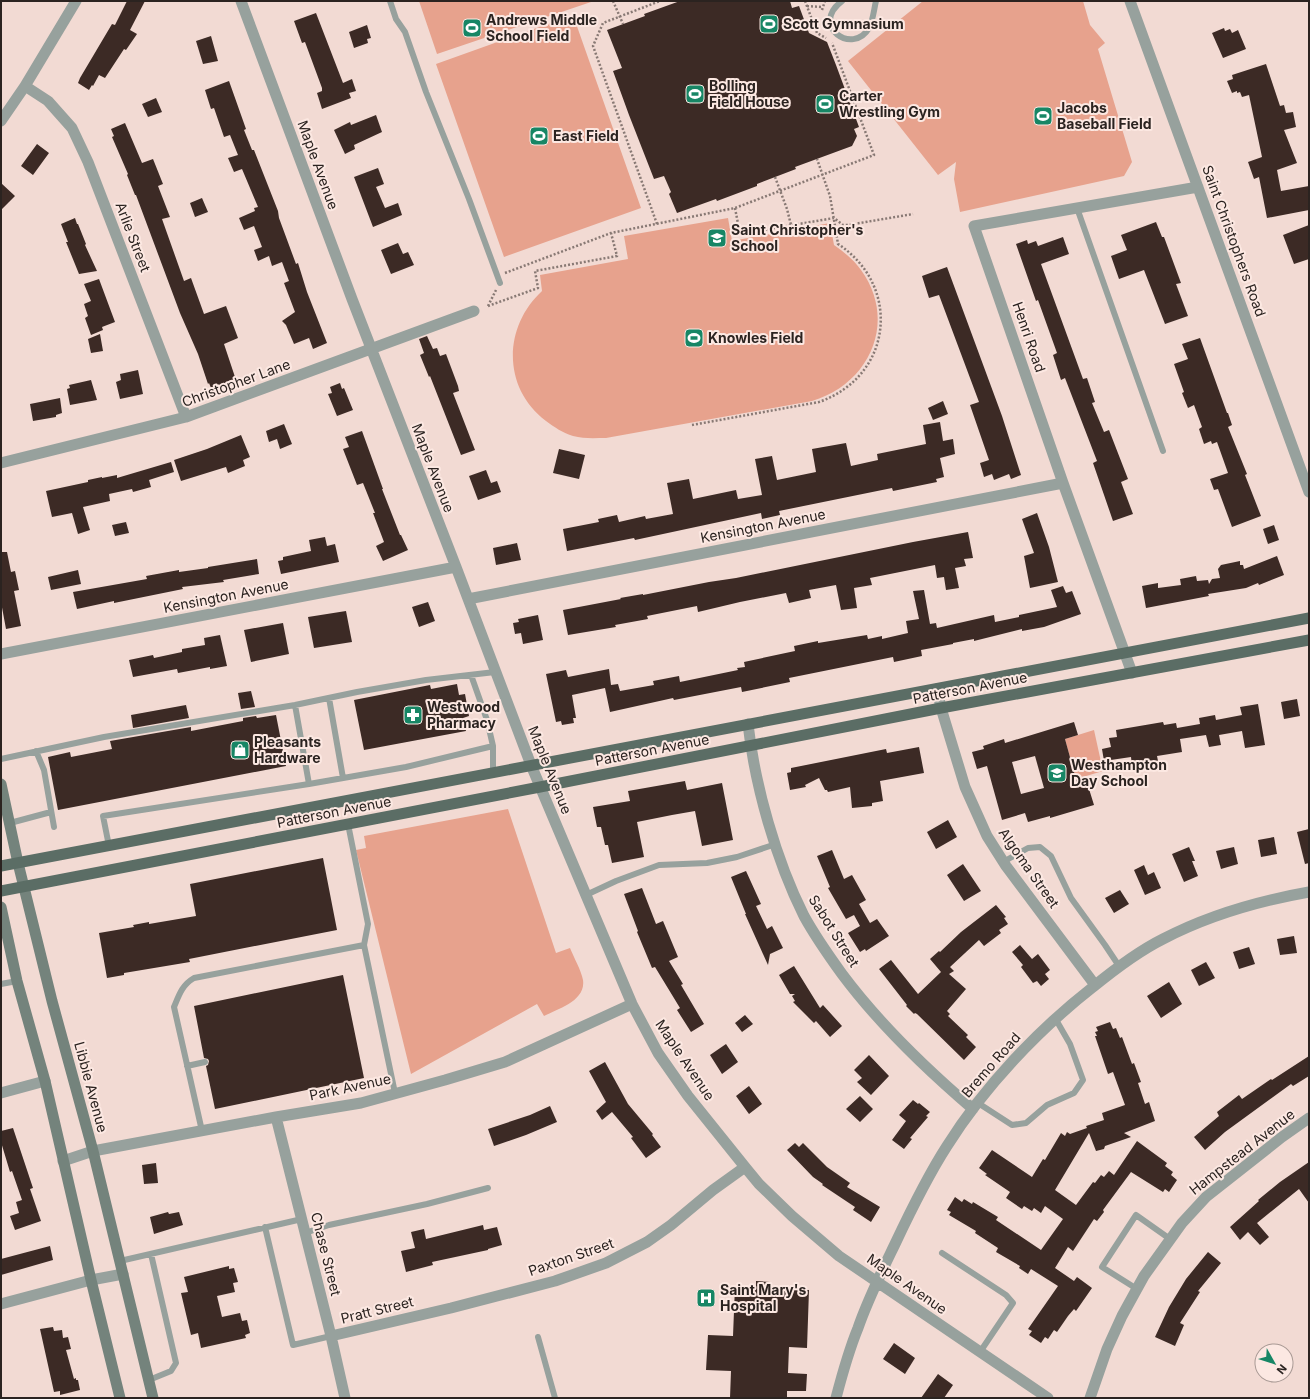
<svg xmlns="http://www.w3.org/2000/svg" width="1310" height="1399" font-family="Inter,sans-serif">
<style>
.green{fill:#e7a28d}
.building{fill:#3c2a25;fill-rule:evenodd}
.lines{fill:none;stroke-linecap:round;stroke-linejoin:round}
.path{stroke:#887974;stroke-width:2.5;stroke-dasharray:2 2;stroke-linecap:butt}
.service{stroke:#97a19d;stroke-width:6}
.minor{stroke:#97a19d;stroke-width:11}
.secondary{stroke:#74837c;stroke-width:11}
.primary{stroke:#5b6d65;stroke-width:11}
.labels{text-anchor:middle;stroke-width:4;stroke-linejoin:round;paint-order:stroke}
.poi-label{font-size:14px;font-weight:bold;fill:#2b2320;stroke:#fce8e2;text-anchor:start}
.street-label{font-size:14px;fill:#2b2320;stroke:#fce8e2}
</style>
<rect width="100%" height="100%" fill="#f2dad3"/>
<!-- green -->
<path class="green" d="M419,1H594L437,54Z
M923,1H1083L1090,25L1105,43L1098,49L1132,162L1124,176L960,212L954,179L956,162L938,175L848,61Z
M573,15L641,208L504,257L436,64Z
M728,218L732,241L830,223L834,245C844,252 854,260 861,270C898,321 870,384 812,401L606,438C595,438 584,439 573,436C563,433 554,427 546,421C502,388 503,327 542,291L540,275L628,259L624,236Z
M1094,730L1103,771L1076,779L1065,739Z
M508,809L556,953L570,948C574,958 581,970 583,980C586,1001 558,1009 544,1016L537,1004L411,1074L356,850L366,848L364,836Z"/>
<!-- building -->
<path class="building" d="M127,1H145L130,30L137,34L126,50L124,49L105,78L99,75L93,86L92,85L89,90L78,83L80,78L112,24L115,25Z
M680,1H790L792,8L799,6L809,33L827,42L836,65L859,127L854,129L857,136L852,146L795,167L796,169L757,184V186L717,201L716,199L677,213L669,194L671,192L664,176L654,179L629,115L613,71L622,68L607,30L645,16L644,14Z
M316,13L343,83L352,79L356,91L349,93L351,98L322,109L317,93L322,91V88L305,42L302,43L294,21Z
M367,25L371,38L367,39L368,43L354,48L349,32Z
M1224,28L1225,31L1230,29L1232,33L1238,30L1246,49L1223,58L1212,33Z
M211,36L218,61L203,64L196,41Z
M1266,64L1280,106L1284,105L1286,113L1293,112L1296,127L1284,130L1297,163L1277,170L1281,191L1309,186V210L1267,218L1259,177L1254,179L1248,162L1262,157L1249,95L1242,97L1240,92L1237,93V91L1232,93L1227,81L1233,79L1232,75Z
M229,81L246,129L244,130L252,150H254L278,211L279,218L296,264L298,263L307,292L327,343L313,349L309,338L294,344L286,325L282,321L295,312L284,283L289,281L282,262L272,266L269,256L258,261L254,250L262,247L254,226L244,230L239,218L255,211L254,208L258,207L242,169L234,172L228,158L238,155L230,135L224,137L214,108L211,109L205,90Z
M156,98L162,112L148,117L142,104Z
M376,115L382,132L354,145L355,149L345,154L334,130L350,122L351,125Z
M125,123L142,163L153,159L163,184L158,186L170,217L162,219L184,281L191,278L204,314L226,306L238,338L224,344L236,380L211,388L209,383L208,384L198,354L180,313L136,195H135L127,175L128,174L112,137L114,136L111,129Z
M37,144L49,153L33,175L21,166Z
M378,168L384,184L376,187L385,208L398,203L402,215L373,227L354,177Z
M1,183L15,196L1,210Z
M202,198L208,212L195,217L190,203Z
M75,218L77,224H78L86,244L85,245L97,271L79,274L66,242H68L61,224Z
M1156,222L1162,237H1164L1181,283L1176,284L1188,316L1165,324L1144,270L1119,279L1111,256L1127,250L1121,235Z
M1309,225V259L1294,264L1283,235Z
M1063,237L1069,254L1041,264L1083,379L1087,378L1095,402L1092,403L1104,432L1109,430L1128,479L1121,482L1133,514L1113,521L1093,463L1097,461L1065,378L1061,380L1053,355L1057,353L1038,300L1036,301L1016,244L1027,240L1028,244L1036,241L1038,246Z
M398,243L403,254L408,252L414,265L391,274L381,250Z
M947,267L1002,416L1021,475L1011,479L1009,474L994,480L992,474L984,477L980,463L989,460L970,405L979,402L939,295L929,298L922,276Z
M99,279L115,322L102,327L103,330L91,335L85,318L88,316L84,304L91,301L84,284Z
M100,334L103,351L91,353L88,339Z
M427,336L433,349L437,348L440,356L446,354L458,386L459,391L453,393L475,450L461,455L430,376L429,377L420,355L424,353L419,339Z
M1200,338L1227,413H1228L1232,425L1228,427L1247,474L1245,475L1261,516L1232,527L1218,489L1214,490L1210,479L1228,473L1217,442L1212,444L1211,441L1204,444L1199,429L1202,427L1194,405L1188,408L1182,393L1184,392L1174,364L1188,359L1182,344Z
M138,370L143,394L120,399L116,382L121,380L120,374Z
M91,380L97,400L70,405L67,389L70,388L69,385Z
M340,383L342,389L344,388L353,410L337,416L328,394L332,393L330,387Z
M60,398L62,413L56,415V417L33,421L30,404Z
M943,401L948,414L933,420L928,408Z
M940,422L943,441L953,439L955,454L940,458L944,477L936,479L937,482L893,491L892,488L779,511L780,515L762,519L761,513L635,540L634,538L567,551L563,529L599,522L598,519L617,515L619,522L645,516L646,519L673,514L667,483L689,479L693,499L736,490L738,499L762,495L755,459L772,456L777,480L816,472L812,449L846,443L851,466L878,460L877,454L926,444L923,425Z
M284,424L292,444L280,449L277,439L269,442L266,431Z
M362,431L383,489H382L400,535H401L408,550L383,561L376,546L384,542L373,513H375L363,483L357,485L343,449L349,447L345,437Z
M241,435L250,457L243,460L245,466L228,473L226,467L181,481L174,460L207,449Z
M559,449L585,455L579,479L553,473Z
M171,462L174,472L149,480L151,487L133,492L132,489L109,494L110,501L83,507L90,530L78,534L72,513L52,517L46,491L88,482V480L102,477V478L117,475V478Z
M486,470L491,483L497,481L501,492L478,500L469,476Z
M1037,513L1049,547L1058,582L1030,588L1024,556L1034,553L1022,519Z
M126,522L129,533L115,536L112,525Z
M1274,525L1279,540L1268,544L1263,529Z
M968,532L973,558L964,559L966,566L955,568L959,588L946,590L944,577L937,578L935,565L870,578L872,585L854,588L857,608L841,610L836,585L809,590L811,598L789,603L786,593L740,602L698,612L697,606L647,616L648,619L615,625L616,627L568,635L563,610L621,599L620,598L643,594V595L709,582L736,578L913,542Z
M325,537L327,546L335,544L339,562L281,574L278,561L283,560V557L311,551L309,540Z
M517,543L521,560L496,565L493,548Z
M1,552H7L11,572L15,571L19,590L14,591L21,626L6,629L1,602Z
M1277,556L1284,575L1259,585L1258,583L1246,588L1208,594L1209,596L1146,608L1142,586L1158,583V588L1181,585L1180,579L1196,576L1197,581L1208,580L1209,584L1212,579L1220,578L1218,569L1221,565L1240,561V565H1243L1244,569Z
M257,559L259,574L223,580L224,582L182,587L183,589L114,603V601L77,609L73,592L147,579L146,576L179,570V572L208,568V567Z
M78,570L81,584L51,590L48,577Z
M1063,586L1066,593L1072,591L1081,614L1044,627L1022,631V629L974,641V639L953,643V644L921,650L922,656L894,662L893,657L789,678L790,682L742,692L741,687L674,700L673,698L610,712L605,688L572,695L576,718H573L574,723L562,725L561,721L556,722L546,674L566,670L568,677L609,669L611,685L618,684L620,691L654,685L653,681L679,676L680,682L738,670L737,668L745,667L744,662L795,651L794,646L818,641V643L867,635L868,639L882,636V639L908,633L906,621L919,619L913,591L924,590L930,624L936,623L937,628L994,615L995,622L1019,617V615L1057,607L1051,590Z
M428,602L435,621L419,627L412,607Z
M346,611L352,642L314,648L308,617Z
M538,615L543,640L523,644L521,633L515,634L513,623L519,622L518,619Z
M283,623L289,654L251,662L244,630Z
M220,635L227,666L210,669V667L178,673L177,669L133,677L129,660L153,655L154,658L182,652V649L205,645L204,638Z
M457,684L459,695L465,694L469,716L463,718L466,731L364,750L354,700L430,685L431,689Z
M251,691L255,707L241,709L238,693Z
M1297,699L1300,716L1284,719L1281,702Z
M1258,704L1265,745L1245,748L1242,731L1219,735L1221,745L1209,747L1206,735L1180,739L1182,752L1157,756L1159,766L1147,768V764L1132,766L1131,757L1104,761L1102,749L1111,747L1109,738L1117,737L1116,730L1163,722L1164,725L1176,723L1177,728L1200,724L1199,718L1215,715L1216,720L1242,715L1240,707Z
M186,705L189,718L133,728L131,715Z
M276,715L286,766L58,810L48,757L70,752L71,757L112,749L110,741L191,727V731L243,721V718L256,716L257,718Z
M1074,722L1078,735L1065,739L1076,779L1085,776L1094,805L1050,818V816L1028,822L1025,813L1002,820L987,766L977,769L972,752L984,749L983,746L1004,739L1005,743ZM1035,756L1044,788L1021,794L1012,762Z
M919,747L924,773L880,781L883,801L872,803V806L852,808L850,787L828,792L827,790H825L819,778L805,785L806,787L790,790L787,773L791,772V768L886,749L887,753Z
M685,781L687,790L722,783L733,840L702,846L695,811L672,815L637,822L644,857L612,863L608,845H605L601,827H597L593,807L630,801L628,791Z
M948,820L957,837L936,849L927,832Z
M1309,829V863L1305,864L1297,832Z
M1274,837L1277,854L1261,857L1258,840Z
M1189,847L1195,861H1192L1198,876L1184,882L1172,854Z
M1234,847L1238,864L1221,869L1216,851Z
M832,850L844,879L852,875L866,900L859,904L870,923L877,919L889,936L866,951L865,949L860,952L848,933L860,926L854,915L846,919L828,888L830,887L817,856Z
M323,858L337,930L189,959L190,962L124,973V975L107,978L99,933L134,927L133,925L149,922V924L196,916L190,884Z
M963,864L981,891L964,901L947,875Z
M1144,865L1148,875L1154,872L1161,888L1145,895L1134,870Z
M746,871L761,904L756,906L767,929L772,926L783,948L770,954L768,965L745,914H746L731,877Z
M642,888L656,924L663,921L678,957L669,961L683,984L681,985L704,1024L691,1032L677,1010L680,1008L655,967L652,968L637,932L638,931L624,894Z
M1120,890L1129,904L1114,913L1105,898Z
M996,905L1006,917L1004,918L1008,924L999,930L1001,933L984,946L979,940L950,967L954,971L949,974L966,989L947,1011L950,1014L948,1016L968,1035L966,1037L976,1047L964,1060L917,1014L915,1013L914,1014L906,1006L907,1005L879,969L891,960L918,994L941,972L930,959L939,951L940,952L961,932Z
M1294,936L1297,953L1280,955L1277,939Z
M1020,945L1032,959L1038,954L1050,970L1045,974L1049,979L1041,986L1037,981L1033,983L1021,967L1023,965L1012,952Z
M1249,947L1255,964L1239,969L1233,952Z
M1206,962L1215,978L1199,986L1191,970Z
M794,966L820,1008L823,1005L842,1026L830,1037L816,1021L814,1023L793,1002L795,1001L792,996L795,994H790L779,975Z
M343,975L364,1078L215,1109L206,1066L208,1065L209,1061L208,1059L204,1058L194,1006Z
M1169,982L1182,1004L1161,1018L1147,996Z
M745,1015L753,1024L742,1032L735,1023Z
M1110,1022L1113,1029L1116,1028L1120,1038L1122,1037L1132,1064L1134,1063L1141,1082L1138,1083L1145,1104L1149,1102L1155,1121L1124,1133L1131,1137L1105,1146L1104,1149L1096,1151L1089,1133L1055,1190L1076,1205L1093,1182L1095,1183L1101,1175L1104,1177L1109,1171L1114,1175L1137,1141L1167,1163L1165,1166L1173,1172L1171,1175L1177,1180L1169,1192L1165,1189L1163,1192L1131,1172L1103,1210L1104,1212L1097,1221L1094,1219L1073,1251L1068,1247L1055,1268L1074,1281L1077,1277L1092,1288L1076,1311L1074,1309L1068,1316L1057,1332L1054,1330L1048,1339L1045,1337L1041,1343L1029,1335L1032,1331L1028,1329L1058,1286L1031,1269L1028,1274L1019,1268L1020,1266L996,1252L998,1248L975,1233L976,1231L949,1215L951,1212L947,1210L955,1197L962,1202L964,1199L972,1204L973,1202L998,1217L996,1220L1041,1250L1063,1219L1045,1206L1041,1213L1034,1208L1032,1211L1024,1206L1022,1209L1006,1198L1010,1192L985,1175L987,1174L979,1168L992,1150L1032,1177L1043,1159L1045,1160L1061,1133L1065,1136L1067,1132L1070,1134L1087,1128L1086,1126L1104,1120L1102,1113L1125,1105L1113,1072L1108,1074L1095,1036H1097L1095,1032L1098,1031L1096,1027Z
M726,1044L738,1062L722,1074L710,1055Z
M869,1055L889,1076L871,1095L857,1082L862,1078L854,1070Z
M1309,1056V1076L1293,1086L1291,1084L1225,1132L1205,1150L1194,1137L1219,1116L1217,1112L1239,1095L1242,1099L1271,1079L1272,1080Z
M605,1062L628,1104L653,1134L652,1135L661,1147L646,1158L631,1138L633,1137L612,1112L602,1120L596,1111L606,1102L589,1071Z
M749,1086L762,1104L749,1114L736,1096Z
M860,1096L873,1109L860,1122L846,1109Z
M913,1100L918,1104L919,1103L930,1112L926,1116L928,1117L910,1138L912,1139L904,1149L892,1140L906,1121L899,1115Z
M550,1106L557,1122L526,1135L494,1146L488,1129L530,1115Z
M13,1128L33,1188L30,1189L41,1221L15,1230L10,1216L19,1213L16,1202L22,1200L12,1171L10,1172L1,1142V1131Z
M795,1143L799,1147L803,1143L827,1167L850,1183L847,1187L880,1207L871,1222L853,1210L855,1207L822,1185L823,1184L813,1177L787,1150Z
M1309,1162V1203L1299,1189L1257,1223L1269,1237L1260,1245L1248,1232L1240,1240L1230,1227L1259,1201L1258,1200L1280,1182Z
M156,1163L158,1183L144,1184L142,1165Z
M168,1212L169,1214L179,1212L183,1225L154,1234L150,1217Z
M483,1225L484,1230L497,1227L502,1245L488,1249V1250L432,1262L433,1265L406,1272L401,1251L415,1248L411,1232L424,1229L426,1239Z
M50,1246L53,1260L1,1275V1259Z
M1208,1252L1221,1263L1198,1291L1200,1292L1180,1323L1184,1325L1175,1346L1155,1337L1169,1307L1186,1279Z
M229,1266V1269L234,1268L238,1282L233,1283L235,1292L217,1296L222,1317L240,1313L242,1321L247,1320L250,1333L245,1335L246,1338L201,1348L198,1333L191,1335L181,1293L188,1292L184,1277Z
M756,1281L770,1282V1288L809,1290L807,1348L789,1347L788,1373L807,1374L806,1391H787V1398H730L731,1371L706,1370L708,1335L733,1336L735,1286L756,1287Z
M53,1327L54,1331L62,1330L63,1338L68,1337L71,1349L66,1350L74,1379L76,1378V1380H78L80,1390L60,1395V1391L54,1392L40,1329Z
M894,1343L915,1358L905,1374L883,1359Z
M938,1374L953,1385L944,1398H921Z"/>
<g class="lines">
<!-- path -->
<path class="path" d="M613,1L623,24
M805,1L817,33L826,38
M807,6L822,7
M822,10L825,1
M775,177L787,209L791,225
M735,208L740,234L834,218L843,225H848L913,214
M657,224L593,46L603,23L660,1
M505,273L611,233L735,208L874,155L832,43
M488,306L496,290
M488,306L538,288L535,271L617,256L611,233
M692,425L819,402C893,376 902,286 838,244L830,196L817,159"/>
<!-- service -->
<path class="service" d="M390,1L396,19L405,32L426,92L469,199L500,283
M842,1C809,26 853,56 869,28C873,21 874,9 876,1
M1077,208L1163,451
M471,675L487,720L493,746V772
M329,698L343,778
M295,705L309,784
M36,751L44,770L54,827
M1,759L104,737L295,705L357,692L426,680L495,672
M10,823L51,812
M348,824L368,924L364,945L395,1093
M109,846L103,816L309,784L406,767L493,746
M1003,862L1028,848L1040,847L1051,856L1071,898L1105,945L1119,966
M586,895L616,881L659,865L707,863L737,857L776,844
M1,984L17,981
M187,1066L205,1062
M978,1103L1012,1125L1026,1123L1047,1105L1074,1093L1083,1080L1070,1044L1055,1018
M202,1131L174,1007C179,995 182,985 194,978L364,945
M265,1227L293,1345L331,1336
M305,1233L329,1225L427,1204L488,1188
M942,1253L1006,1295L1013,1303L980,1352
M120,1261L302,1219
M1137,1289L1102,1267L1136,1215L1170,1239
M538,1337L555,1398
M149,1380L171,1371L176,1363L151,1254"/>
<!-- minor -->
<path class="minor" d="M241,1L352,299L456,567L531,765L632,1004L658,1053L688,1096L745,1167L759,1184L792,1216L839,1256L1048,1398
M1130,1L1309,492
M25,86L48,101L72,128L88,162L186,417
M1,121L25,86L76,1
M1,463L186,417L474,311
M468,599L1063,483
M1,654L456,567
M1132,673L1063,483L974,226L1198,187
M937,689L941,708L965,787L987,836L1006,866L1095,985
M748,724C755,786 776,860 804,916C815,936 829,956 842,974C880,1025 925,1068 973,1109
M1,1093L45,1081
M276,1117L331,1336L345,1398
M63,1161L93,1151L276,1117L361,1103L445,1080L505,1062L632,1004
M1,1304L91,1280L123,1274
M331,1336L451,1308L555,1281L606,1263L647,1242L671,1225L713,1190L745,1167
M836,1398C842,1375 849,1350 858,1328C868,1299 882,1271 895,1244C911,1210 927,1177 947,1146C984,1087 1038,1030 1093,987C1115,969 1137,952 1163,939C1209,915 1258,901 1309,892
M1090,1398L1107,1349L1122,1316L1144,1276L1182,1223L1206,1197L1282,1137L1309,1118"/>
<!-- secondary -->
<path class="secondary" d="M1,784L18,863L52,1001L93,1151L153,1398
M1,907L17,981L45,1081L91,1280L120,1398"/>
<!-- primary -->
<path class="primary" d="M1,866L1309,618
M1,891L540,787L941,708L1309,640"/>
</g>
<!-- icons -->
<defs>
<symbol id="stadium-square" viewBox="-11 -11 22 22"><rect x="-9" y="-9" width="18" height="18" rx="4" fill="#178665" stroke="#fce8e2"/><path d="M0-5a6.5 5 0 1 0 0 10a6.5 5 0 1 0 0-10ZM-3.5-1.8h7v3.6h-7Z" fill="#fff"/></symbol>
<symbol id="school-square" viewBox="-11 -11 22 22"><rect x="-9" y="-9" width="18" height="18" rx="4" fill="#178665" stroke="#fce8e2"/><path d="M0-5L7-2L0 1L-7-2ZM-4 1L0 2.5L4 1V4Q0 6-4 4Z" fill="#fff"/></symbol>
<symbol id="pharmacy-square" viewBox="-11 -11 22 22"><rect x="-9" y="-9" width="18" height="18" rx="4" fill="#178665" stroke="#fce8e2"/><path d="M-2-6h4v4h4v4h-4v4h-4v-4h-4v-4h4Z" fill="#fff"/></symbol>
<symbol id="shop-square" viewBox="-11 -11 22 22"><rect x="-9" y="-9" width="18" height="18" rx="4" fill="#178665" stroke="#fce8e2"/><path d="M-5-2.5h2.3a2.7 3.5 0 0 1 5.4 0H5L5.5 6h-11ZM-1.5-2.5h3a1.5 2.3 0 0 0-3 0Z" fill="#fff"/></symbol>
<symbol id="hospital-square" viewBox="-11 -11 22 22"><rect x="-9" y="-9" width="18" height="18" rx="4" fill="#178665" stroke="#fce8e2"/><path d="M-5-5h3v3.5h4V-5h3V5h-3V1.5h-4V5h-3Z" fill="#fff"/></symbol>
</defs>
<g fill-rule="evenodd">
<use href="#stadium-square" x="758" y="13" width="22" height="22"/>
<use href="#stadium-square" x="461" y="17" width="22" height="22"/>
<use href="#stadium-square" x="684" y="83" width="22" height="22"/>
<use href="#stadium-square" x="814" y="93" width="22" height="22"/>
<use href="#stadium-square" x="1032" y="105" width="22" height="22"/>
<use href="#stadium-square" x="528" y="125" width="22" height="22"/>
<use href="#school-square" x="706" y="227" width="22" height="22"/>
<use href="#stadium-square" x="683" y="327" width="22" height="22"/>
<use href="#pharmacy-square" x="402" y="704" width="22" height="22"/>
<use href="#shop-square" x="229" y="739" width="22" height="22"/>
<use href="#school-square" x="1046" y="762" width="22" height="22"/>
<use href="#hospital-square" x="695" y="1287" width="22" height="22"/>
</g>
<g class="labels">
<!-- poi labels -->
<g class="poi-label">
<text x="486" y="25">Andrews Middle<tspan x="486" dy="16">School Field</tspan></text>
<text x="783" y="29">Scott Gymnasium</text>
<text x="709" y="91">Bolling<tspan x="709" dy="16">Field House</tspan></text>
<text x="839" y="101">Carter<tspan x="839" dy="16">Wrestling Gym</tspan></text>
<text x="1057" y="113">Jacobs<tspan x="1057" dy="16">Baseball Field</tspan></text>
<text x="553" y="141">East Field</text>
<text x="731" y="235">Saint Christopher's<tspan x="731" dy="16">School</tspan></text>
<text x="708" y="343">Knowles Field</text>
<text x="427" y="712">Westwood<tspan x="427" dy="16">Pharmacy</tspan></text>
<text x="254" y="747">Pleasants<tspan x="254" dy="16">Hardware</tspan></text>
<text x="1071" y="770">Westhampton<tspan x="1071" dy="16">Day School</tspan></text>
<text x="720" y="1295">Saint Mary's<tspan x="720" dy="16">Hospital</tspan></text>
</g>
<!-- street labels -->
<g class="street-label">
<text transform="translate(318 165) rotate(70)" y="5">Maple Avenue</text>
<text transform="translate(133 237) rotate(69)" y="5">Arlie Street</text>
<text transform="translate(1234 241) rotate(70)" y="5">Saint Christophers Road</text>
<text transform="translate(1029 337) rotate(71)" y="5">Henri Road</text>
<text transform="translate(236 383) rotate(-20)" y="5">Christopher Lane</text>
<text transform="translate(433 468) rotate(69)" y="5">Maple Avenue</text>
<text transform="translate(763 526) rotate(-11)" y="5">Kensington Avenue</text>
<text transform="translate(226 596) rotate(-11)" y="5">Kensington Avenue</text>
<text transform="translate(970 688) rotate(-11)" y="5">Patterson Avenue</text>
<text transform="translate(652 750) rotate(-11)" y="5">Patterson Avenue</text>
<text transform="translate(550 770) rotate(68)" y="5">Maple Avenue</text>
<text transform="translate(334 812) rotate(-11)" y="5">Patterson Avenue</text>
<text transform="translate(1029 868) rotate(55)" y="5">Algoma Street</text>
<text transform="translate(834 931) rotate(58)" y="5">Sabot Street</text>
<text transform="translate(685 1060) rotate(56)" y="5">Maple Avenue</text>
<text transform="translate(991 1065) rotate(-49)" y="5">Bremo Road</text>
<text transform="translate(91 1087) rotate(75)" y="5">Libbie Avenue</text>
<text transform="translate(350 1087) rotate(-12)" y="5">Park Avenue</text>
<text transform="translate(1242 1152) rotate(-38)" y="5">Hampstead Avenue</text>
<text transform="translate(326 1254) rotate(76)" y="5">Chase Street</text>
<text transform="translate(571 1257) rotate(-19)" y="5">Paxton Street</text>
<text transform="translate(907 1284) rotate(35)" y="5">Maple Avenue</text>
<text transform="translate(377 1310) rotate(-14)" y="5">Pratt Street</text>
</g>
</g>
<!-- border -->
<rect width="1310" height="1399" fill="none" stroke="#2b2320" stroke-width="4"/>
<!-- north arrow -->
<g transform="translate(1274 1363) rotate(129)"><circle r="19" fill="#fce8e2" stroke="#a89994"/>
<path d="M0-3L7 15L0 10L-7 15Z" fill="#178665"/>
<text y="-6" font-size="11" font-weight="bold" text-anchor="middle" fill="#2b2320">N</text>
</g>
</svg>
